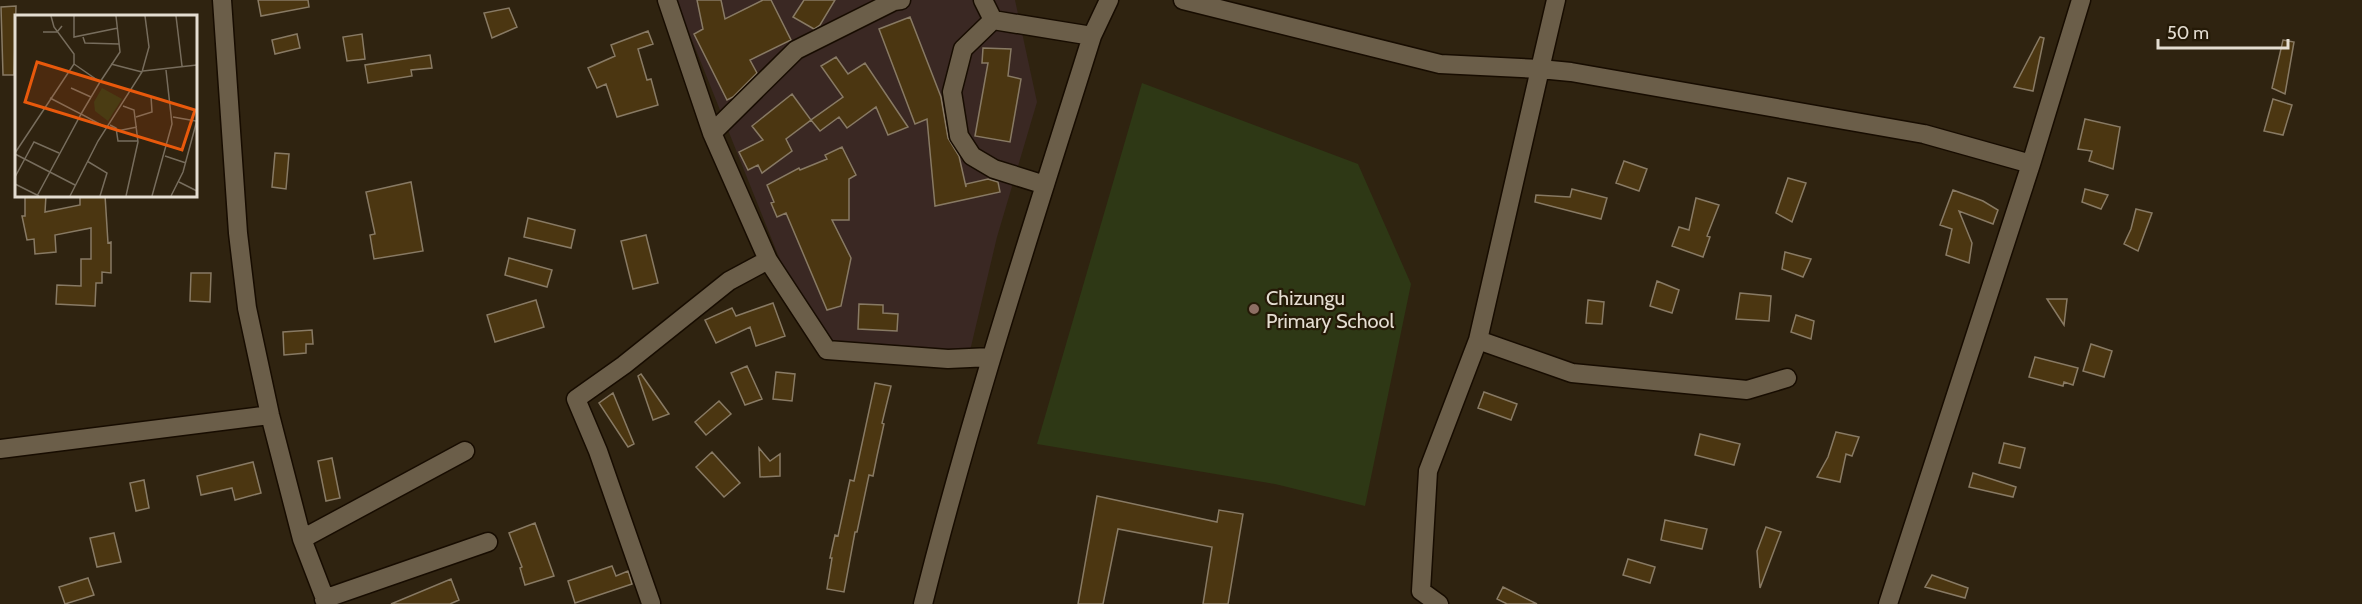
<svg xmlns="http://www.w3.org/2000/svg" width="2362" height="604" font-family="Cabin,sans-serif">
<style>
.commercial{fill:#3a2823}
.green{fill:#2e3815}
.building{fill:#4b3611;stroke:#887a64;stroke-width:1.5}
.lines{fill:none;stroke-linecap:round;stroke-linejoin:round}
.minor-casing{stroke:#170c00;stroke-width:21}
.minor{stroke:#6b5e49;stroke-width:18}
.education-dot{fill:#8d6e63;stroke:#251a07;stroke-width:2}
.labels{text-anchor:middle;stroke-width:4.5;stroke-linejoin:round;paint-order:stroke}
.poi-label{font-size:20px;fill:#e4ddd1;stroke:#251a07;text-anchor:start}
.inset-road{fill:none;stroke:#776d5d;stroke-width:1.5}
.view{fill:#e8590c;fill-opacity:0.15;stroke:#e8590c;stroke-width:3}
.inset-edge{fill:none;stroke:#e4ddd1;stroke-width:3}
</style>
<rect width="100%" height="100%" fill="#2f2310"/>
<!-- commercial -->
<path class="commercial" d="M676,0H1015L1037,102L997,237L969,355L826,353L804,320Z"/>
<!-- green -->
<path class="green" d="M1142,83L1358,164L1411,284L1365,506L1275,484L1037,444Z"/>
<!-- building -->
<path class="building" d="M258,0H308L309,7L261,16Z
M697,0H721L725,19L763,0H771L791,40L750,60L757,73L733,97L727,100L694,34L703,29Z
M804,0H835L820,25L814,29L793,17Z
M16,6L14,75H3L1,7Z
M509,8L517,27L492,38L484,13Z
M910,17L941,97L948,138L959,156L966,187V184L988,179L998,182L1000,192L935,206L927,119L915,124L879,29Z
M648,31L653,44L638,49L647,80L651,79L658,105L617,117L606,84L597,88L588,68L615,56L611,45Z
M297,34L300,48L275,54L272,40Z
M362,34L365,59L347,61L343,37Z
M2040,37L2044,38L2033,91L2014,87Z
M2283,40L2294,42L2285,94L2272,88Z
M983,48L1011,49L1008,76L1021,79L1010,142L975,136L988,63H982Z
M430,55L432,68L411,70L412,76L368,83L365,65Z
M836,57L848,74L865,63L908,127L888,135L876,107L847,128L839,117L820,131L811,120L843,97L821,66Z
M792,94L811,120L786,139L792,151L762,173L758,165L748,170L739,152L763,140L752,126Z
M2273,99L2292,105L2283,135L2264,131Z
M2085,119L2120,127L2113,169L2089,161L2092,151L2078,149Z
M842,147L856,175L849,179V220H832L851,258L841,306L827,310L786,213L777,217L771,203L774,202L767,185L799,168L800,170L827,159L825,155Z
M275,153L289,154L286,189L272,187Z
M1624,161L1647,169L1639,191L1616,183Z
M1788,178L1806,183L1792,222L1776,213Z
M411,182L423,251L374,259L370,235L375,234L366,192Z
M1572,189L1607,198L1601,219L1535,202L1536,195L1570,197Z
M2085,189L2108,195L2101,209L2082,202Z
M1953,190L1983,201L1998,210L1993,224L1959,211L1972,243L1969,263L1946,255L1952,229L1940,225Z
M25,195H46L45,212L80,205V196L105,195L108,243L111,242V273L102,272V283H96L95,306L56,304L57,285L81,286V259H91V228L55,235L56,252L35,254L34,239L27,240L22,216H25Z
M1696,198L1719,205L1707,236L1710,237L1703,257L1672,246L1679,227L1689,230Z
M2136,209L2152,213L2138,251L2124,244L2131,229Z
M528,218L575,230L571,248L524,237Z
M646,235L658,283L633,289L621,241Z
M1785,252L1811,259L1803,277L1782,269Z
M509,258L552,270L547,287L505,275Z
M191,273H211L210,302L190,301Z
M1657,281L1679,290L1672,313L1650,306Z
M1740,293L1771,296L1769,321L1736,319Z
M2047,299H2067L2064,325Z
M536,300L544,327L495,342L487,315Z
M1588,300L1604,302L1602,324L1586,323Z
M773,303L785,336L756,346L750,327L716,343L705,320L732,308L736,316Z
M859,304L883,305V313L898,314L897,331L858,329Z
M1796,315L1814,321L1811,339L1791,332Z
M312,330L313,344H306V353L284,355L283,332Z
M2091,344L2112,351L2104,377L2083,371Z
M2035,357L2078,368L2073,385L2064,382L2063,386L2029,377Z
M747,366L762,399L745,405L731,373Z
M776,372L795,374L792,401L773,399Z
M641,374L669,414L653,420L638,376Z
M875,383L891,386L882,423L884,424L877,456L873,476L869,475L857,532H855L844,592L827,589L832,558H830L835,535L838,536L850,480L854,481Z
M1484,392L1517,404L1511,420L1478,408Z
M613,393L634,444L628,447L599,403Z
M719,401L731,414L706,435L695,422Z
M1836,432L1859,437L1852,456L1846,454L1840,482L1817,477L1828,457Z
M1700,434L1740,444L1734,465L1695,455Z
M2004,443L2025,448L2020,468L1999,463Z
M759,448L770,461L780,454V476L760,477Z
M712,452L740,483L724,497L696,467Z
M332,458L340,498L326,501L318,461Z
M253,462L261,493L235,500L232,488L201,495L197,476Z
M1973,473L2016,487L2013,497L1969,487Z
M144,480L149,508L136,511L130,483Z
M1097,496L1217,522L1219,510L1243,514L1228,604H1203L1212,547L1118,529L1103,604H1078Z
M1665,520L1707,529L1702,549L1661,540Z
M535,523L554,576L525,585L520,568L522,567L509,533Z
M1766,527L1781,532L1760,588L1757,551Z
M114,533L121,562L97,567L90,538Z
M1628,559L1655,567L1650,583L1623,575Z
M612,566L616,576L628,571L632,584L575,603L568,581Z
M1932,575L1968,588L1965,598L1925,587Z
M88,578L94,595L65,604L59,587Z
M451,579L459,600L450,604H391Z
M1503,587L1537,604H1507L1497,599Z"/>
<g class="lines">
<defs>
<path id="minor" d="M222,0L238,233L247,308L270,415L302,539L327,604
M667,0L712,133L768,260L827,350L948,359L991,357
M983,0L993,20L1092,36
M1183,0L1440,64L1540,69L1478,340L1428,471L1421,591L1439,604
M1556,0L1540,69L1571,72L1924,134L2031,164
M993,20L963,49L952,92L959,136L972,156L994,169L1045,185
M712,133L796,50L894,1L901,0
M1478,340L1572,373L1747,390L1787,378
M0,449L270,415
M302,539L465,451
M324,599L488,542
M651,603L598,451L576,399L624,365L729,281L768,260
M923,604C971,412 1033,224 1092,36L1109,0
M1888,604L2031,164L2081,0"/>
</defs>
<!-- minor casing -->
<use href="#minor" class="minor-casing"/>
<!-- minor -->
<use href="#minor" class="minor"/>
</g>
<!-- markers -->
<circle class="education-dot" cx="1254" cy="309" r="6"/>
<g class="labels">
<!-- poi labels -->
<g class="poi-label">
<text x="1266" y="305">Chizungu<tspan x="1266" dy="23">Primary School</tspan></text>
</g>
</g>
<!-- overview -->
<g transform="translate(15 15)">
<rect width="182" height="182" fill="#2f2310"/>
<path d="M87,73L107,84L93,106L80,96L79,87Z" fill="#2e3815"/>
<path class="inset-road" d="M59,1V22L103,13M161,1L167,51M28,17H42L47,11M68,22L70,28L104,29M59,49L85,67L66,99L92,113M96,49L127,57M128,56L182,50M85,67L105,37L101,1M56,73L76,82M108,91L119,95L123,127L111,181M121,102L137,97L136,81M158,102L181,106M95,110L101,113L103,126H123M102,116L122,112M0,138L59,49V39L39,12L36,1M0,139L60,170M150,141L171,148M72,146L92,158L85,181M0,162L19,127L44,138M164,167L182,176M0,169L24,181M22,181L66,99L35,83M55,181L83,126L127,57L134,32L130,1M137,181L157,109L151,55M156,181L168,157L182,105"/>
<path class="view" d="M22,47L180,95L167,135L10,87Z"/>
<rect width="182" height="182" class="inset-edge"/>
</g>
<!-- scale -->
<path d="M2158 39v9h130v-9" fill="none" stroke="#e4ddd1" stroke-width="3"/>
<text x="2167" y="39" font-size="18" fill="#e4ddd1" stroke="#251a07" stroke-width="4.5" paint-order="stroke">50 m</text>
</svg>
